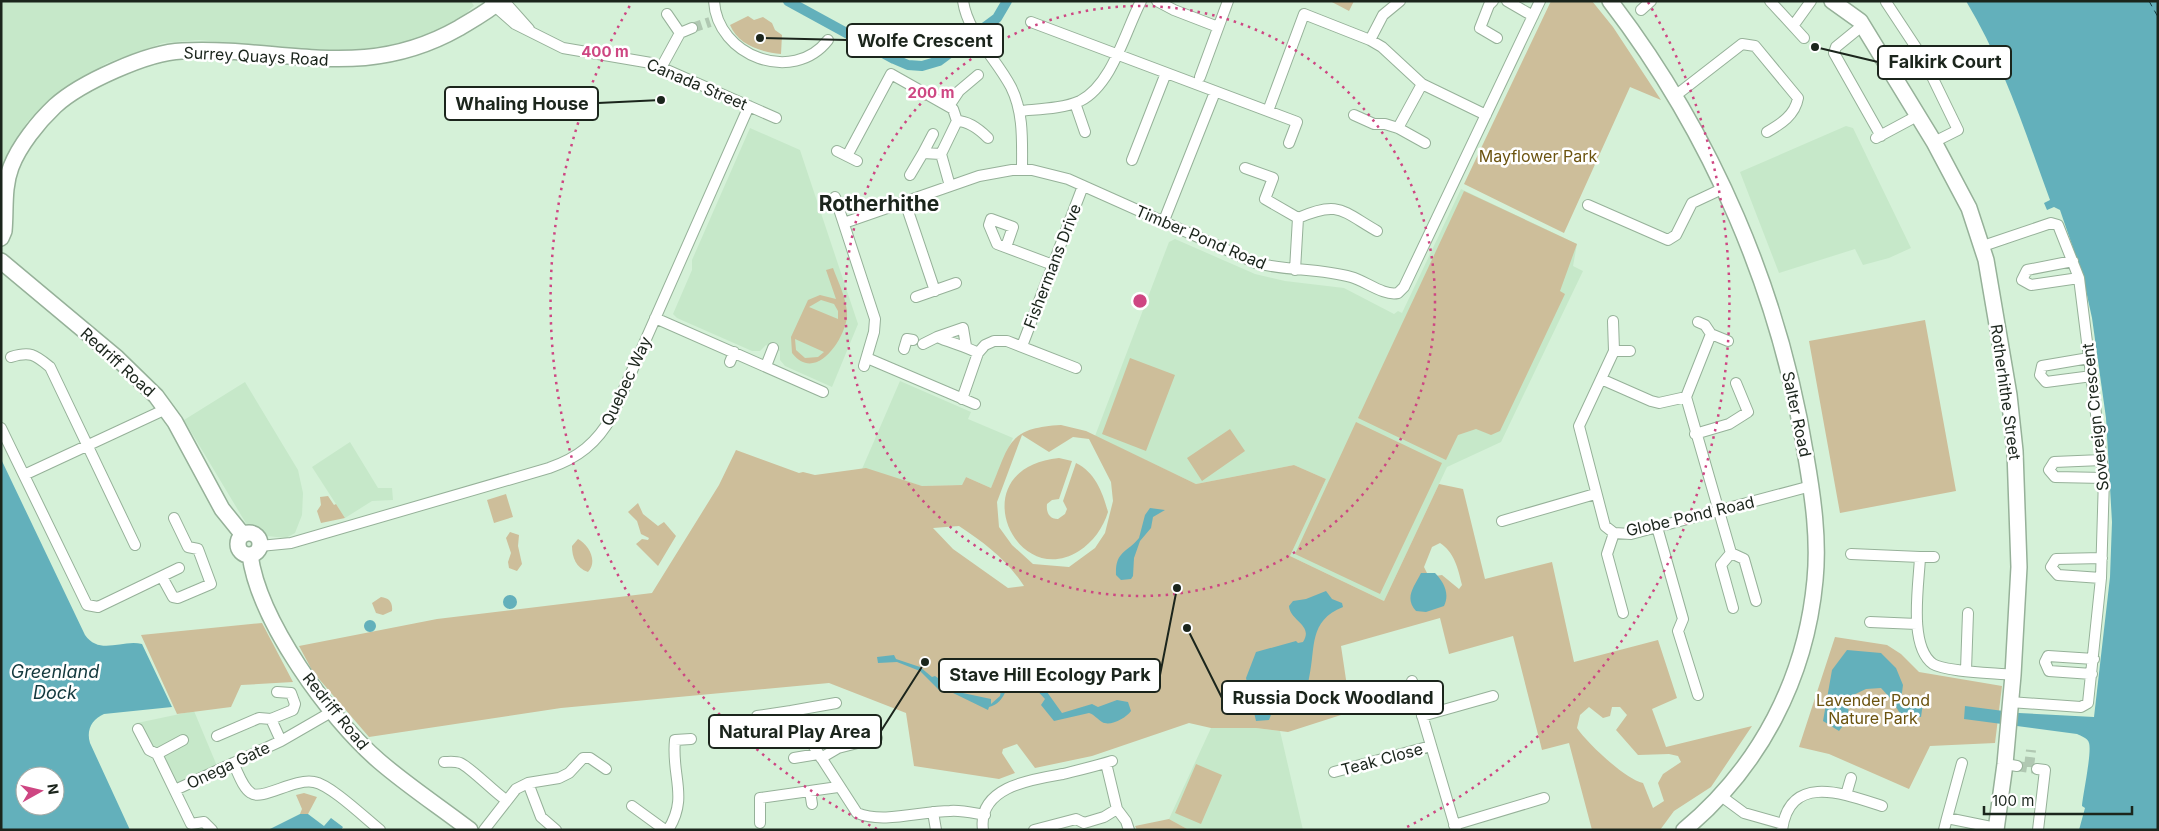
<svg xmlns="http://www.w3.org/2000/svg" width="2159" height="831" font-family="Inter,sans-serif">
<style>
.built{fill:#c6e8c9}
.green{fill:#cdbe9a;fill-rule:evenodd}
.water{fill:#63b0bb;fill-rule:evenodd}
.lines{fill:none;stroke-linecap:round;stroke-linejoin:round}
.canal{stroke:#63b0bb;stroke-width:10}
.ferry{stroke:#13393e;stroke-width:1;stroke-dasharray:6 5;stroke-linecap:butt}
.street-tunnel{stroke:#b0c8b2;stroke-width:10;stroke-dasharray:10 5;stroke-linecap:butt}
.street-casing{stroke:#96b199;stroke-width:12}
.secondary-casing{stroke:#96b199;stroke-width:18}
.street{stroke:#fff;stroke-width:10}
.secondary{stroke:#fff;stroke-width:15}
.ring{fill:none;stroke:#ce4682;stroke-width:2.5;stroke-dasharray:2.5 5}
.labels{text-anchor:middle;stroke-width:5;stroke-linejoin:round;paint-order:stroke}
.street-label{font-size:16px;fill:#1b251c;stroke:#fff}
.park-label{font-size:16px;fill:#6b530f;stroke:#fff}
.water-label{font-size:18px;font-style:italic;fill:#13393e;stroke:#fff}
.district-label{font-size:21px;font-weight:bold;fill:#1b251c;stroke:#fff}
.centre{fill:#ce4682;stroke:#fff;stroke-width:2.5}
.ring-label{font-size:15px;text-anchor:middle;font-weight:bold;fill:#ce4682;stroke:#fff;stroke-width:5;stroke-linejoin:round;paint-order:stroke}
.leader{fill:none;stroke:#1b251c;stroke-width:2}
.callout-dot{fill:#1b251c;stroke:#fff;stroke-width:2}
.callout{fill:#fff;stroke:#1b251c;stroke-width:2}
.callout-label{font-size:18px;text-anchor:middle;font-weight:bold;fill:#1b251c}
</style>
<rect width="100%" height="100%" fill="#d5f1d8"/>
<!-- built -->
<path class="built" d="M1,1H471L474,6L457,21L416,45L367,57L199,40L163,43L107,63L63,90L28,121L10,149L1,176Z
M1846,126L1853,128L1911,248L1889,258L1863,265L1855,249L1779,273L1740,172Z
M750,128L800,150L858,324L832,387L785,366L780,360V351L766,345L760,351H752L677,318L673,314L692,270V260Z
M1461,189L1577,244L1573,266L1583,271L1501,442L1447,467L1384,601L1290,556L1326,479L1294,465L1196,484L1095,436L1169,242L1175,239L1255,274L1285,281L1344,288L1394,314L1398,311L1402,313Z
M900,381L971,412L968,419L1013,438L991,488L966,477L962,485L922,486L862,469Z
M245,382L298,470L303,493L302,515L295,533L286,538L267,536L247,525L184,420Z
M350,442L378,488H392L393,500L372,501L345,518L312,467Z
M194,711L217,766L173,785L166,782L137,723Z
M1211,728H1256L1280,731L1303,830H1189L1169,819Z"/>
<!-- green -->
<path class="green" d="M1330,1H1354L1349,11Z
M1551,1H1592L1613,27L1661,100L1630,87L1564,233L1464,184Z
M748,16L754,20L763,17L772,23L775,30L782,35L781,54C761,52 738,45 730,25Z
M1464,191L1577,244L1560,291L1565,294L1500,431L1491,435L1476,429L1458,435L1446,460L1358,418Z
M833,268C838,282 848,301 847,317C844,341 815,383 792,353L791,337L808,300L820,295L836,299L826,270ZM821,300L834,304L838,311V319L809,307ZM795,339L824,352L818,357L805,358L796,350Z
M1925,320L1956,491L1840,513L1809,341Z
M1130,358L1175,375L1146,451L1102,434Z
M1356,422L1442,463L1380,594L1295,554Z
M1061,425L1086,431L1196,484L1294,465L1326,479L1290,556L1384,601L1439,484L1463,489L1485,579L1552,562L1574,662L1658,640L1677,698L1652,709L1666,747L1752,726L1711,787L1674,811L1660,830H1592L1569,743L1542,750L1513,636L1449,654L1440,618L1341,646L1348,693L1341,715L1288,732L1256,728H1211L1189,723L1092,756L1035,768L1017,744L1003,749L1002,753L1015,773L999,779L914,766L906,713L829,683L561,708L369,737L313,672L299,646L437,619L652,593L719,485L736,450L799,473L803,472L815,475L866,468L922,486L962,485L966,477L991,488C1010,444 1007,428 1061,425ZM1022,435L1049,452L1073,437L1089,439L1111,482L1113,501L1105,533L1095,548L1069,567L1033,564L1012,545L999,527L997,502ZM959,526C985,543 1007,560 1024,586L1008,588L953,549L933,528ZM1440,543C1454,552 1458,568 1462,585L1459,589L1442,575L1429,577L1424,567L1432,547ZM1589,707L1603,718L1610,716L1612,707H1620L1627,715L1616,730L1638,755L1669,754L1678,756L1681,762L1663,774L1658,783L1664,801L1653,808L1643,783C1625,779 1587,743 1577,728L1580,715Z
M1230,429L1245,451L1202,481L1187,458Z
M1059,458L1072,461L1059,499L1052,500L1047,504C1046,512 1049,519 1058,519L1065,514L1067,509L1063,501L1076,463C1095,472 1103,493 1108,512C1103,528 1093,542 1079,551C1014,592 960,468 1059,458Z
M506,494L513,517L494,523L487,500Z
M328,496L334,505L336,504L345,518L321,523L317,511L321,505L320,497Z
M638,503L643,514L658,526L664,522L676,536L658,566L636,544L642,539L648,540L649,538L641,534L637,521L628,512Z
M510,532L519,535L518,546L522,564L517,571L509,568L508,562L511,553L506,538Z
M578,539C589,545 598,561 588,572C576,568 572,557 572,546Z
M381,597C389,598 393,602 392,611L383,615L376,613L372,603Z
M262,623L293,682L241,685L231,707L177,714L141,635Z
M1835,637L1887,645L1901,654L1919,672L2002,686L1995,743L1930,746L1909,789L1829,754L1799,747Z
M1196,764L1222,775L1201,824L1175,813Z
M304,793L317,797L308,814H300L302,809L296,795Z
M1169,819L1189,830H1137L1135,826Z"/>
<!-- water -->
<path class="water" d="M1966,1H2158V830H2079L2085,808L2082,806C2083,794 2092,752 2089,743C2088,738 2081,736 2077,734L1964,719L1965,706L2019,713L2094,717L2110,577L2112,522L2106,418L2092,318L2083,277L2060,210L2054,207L2047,210L2044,203L2050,200C2025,132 2003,62 1966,1Z
M1,459L85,635C100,656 122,639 142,644L172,707L104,714C92,719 86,730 90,743L130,830H1ZM25,776H55V806H25Z
M1150,508L1165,510L1153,517L1151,528L1140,541L1134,558L1133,576L1131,579L1121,580L1116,575C1115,551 1127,553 1139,538L1145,515Z
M1421,573H1435C1444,582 1450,594 1444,606L1426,612L1416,611C1404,598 1414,587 1421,573Z
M1326,591L1332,599L1342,603L1343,607C1308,621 1316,647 1309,678C1308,684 1307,691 1302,695C1294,702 1283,704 1274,707L1269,720L1256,721L1246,678L1256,652L1296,641L1298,643L1303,642C1314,625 1290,621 1289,606L1293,601L1306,599Z
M503 602a7 7 0 1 1 14 0a7 7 0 1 1-14 0Z
M364 626a6 6 0 1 1 12 0a6 6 0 1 1-12 0Z
M1847,650L1881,653L1896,668L1903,685L1901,700L1923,703L1921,717L1901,715L1891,699L1881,688L1866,689L1849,697L1848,719L1839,731L1823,721L1832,670Z
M894,655L896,659L920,667L932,677L935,676L958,692L991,699V704L1000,696L1002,685L999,679L1001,677V671C1010,673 1017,665 1026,665L1036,671L1042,685L1062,713L1092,704L1098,707L1117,700L1128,702L1131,711C1126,718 1110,727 1102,722C1097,719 1095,715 1089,713L1054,721L1041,705L1045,699C1035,688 1029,681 1013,680C1004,686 1007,702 989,707L988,710L951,692H941L920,671L897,662L878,663L877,657Z
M300,814H308L324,826L331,818L343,827L341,830H268Z"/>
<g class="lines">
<!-- canal -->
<path class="canal" d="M788,1L894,59L908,65L922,66L939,61L997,18L1007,1"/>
<!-- ferry -->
<path class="ferry" d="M2149,1L2158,17"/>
<!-- street-tunnel -->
<path class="street-tunnel" d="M692,28L710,22
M2017,766L2037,769
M2029,767L2031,750"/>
<defs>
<path id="street" d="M504,1L529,29
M714,1C717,56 793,85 828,40
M963,1C968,34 996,58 1011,87C1024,113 1022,142 1022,170
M1157,1L1174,10L1218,27
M1493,1L1489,5L1480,28L1497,38
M1507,1L1533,16
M1770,1L1804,38
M490,2L515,24L563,48L651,63L776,118
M1886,2L1923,58L1958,130L1934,142
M1641,10L1651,1
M1031,22L1297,122L1289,143
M1863,25L1836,47L1834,53L1881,136
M1793,26L1811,1
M680,33L692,28
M1370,40L1383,15L1400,1
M662,66L680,33L667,14
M1200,77L1228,1
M1675,96L1742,44L1755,46L1798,98C1795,115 1781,124 1767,132
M1075,103L1085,132
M949,106L959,91L978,75
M1019,111C1038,109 1062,109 1080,101C1112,85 1125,32 1141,1
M1268,111L1304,14L1370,40L1382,47L1422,84L1486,115
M1354,115L1374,124H1385L1398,128L1425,143
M957,121C969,121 979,129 988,138
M1398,128L1422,84
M1876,138L1917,116
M837,151L857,161
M923,153L933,134
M847,156L891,74L953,109L957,121L941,154L950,186
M1132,160L1166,73
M1245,168L1273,178L1265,199L1298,218
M910,175L923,153L941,154
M835,197L875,319L874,332L864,366
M905,202L935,291
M1588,205L1668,240L1676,235L1692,203L1724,188
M1298,218C1339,200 1342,211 1377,231
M844,223L979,176L1012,170H1032L1068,179L1256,263C1287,271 1320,268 1351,277C1366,281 1383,296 1398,293L1404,287L1540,1
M1163,223L1215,92
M1983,246L2051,223L2058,225L2079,278L2104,478L2101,578L2088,703L2081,707L2010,702
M1006,247L1013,227L991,219L989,225L997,244L1053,265
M2073,261L2027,270L2022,280L2031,285L2079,278
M1295,270L1298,218
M916,297L956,283
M655,318L823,392
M1613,321L1614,351L1579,426L1605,526L1614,533L1631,534L1811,486
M1698,322L1705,325L1711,334
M923,344L937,337
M966,346L963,328L937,337C951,343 965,346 978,353
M1022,346L1083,186
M904,349L907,339L913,340
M1614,351H1630
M11,357C31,351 35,355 50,367L135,545
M867,358L975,404
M2089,358L2042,366L2040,375L2046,382L2092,376
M730,362L734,352
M766,366L773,348
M1601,379L1651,401L1659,403L1686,397L1711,334L1728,341
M1686,397L1731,553L1721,565L1733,608
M962,399L978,353L985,345L994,341H1007L1076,368
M1,428L87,605L98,607L179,568
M1695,434L1729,424L1748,412L1736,383
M2102,460L2054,462L2049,470L2055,477L2104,478
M24,475L166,409
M1502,521L1595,494
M1657,527L1683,619L1678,631L1698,695
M1614,533L1607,554L1623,613
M260,546L291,543L549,468C578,458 597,443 612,416L749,106
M1731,553L1744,559L1756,601
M1851,554L1920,557C1919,584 1908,646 1933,664C1946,672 1996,673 2013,675
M1920,557H1934
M162,577L173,597L178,598L211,584L198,549L188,547L174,518
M2101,578L2058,575L2051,567L2056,559L2102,558
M1870,622L1917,624
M1966,670L1968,613
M2092,674L2049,671L2045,662L2048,656L2094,659
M1412,681L1456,830
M791,711L836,703
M757,716L791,711L857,813C883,824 922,811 950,811C961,810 973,813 985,815
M1422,716L1493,696
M271,719L281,741
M138,729L149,750L157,754
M217,736L259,718L271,719L293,710L295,704L291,693L277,692
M183,740L157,754L191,824L204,822L212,830
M794,758L818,754
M821,758L838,748L877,738
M444,762C449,762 455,761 460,763C469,766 494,792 506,800
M233,763C238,772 242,787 251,793C262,801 294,778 314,782C331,785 365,818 380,830
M1106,763L1117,809L1126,821L1129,830
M1962,763L1947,818L1996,828
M2005,764L2017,766
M2037,769L2045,770L2038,830
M1334,772L1431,746
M528,783L541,817L556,830
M175,790L281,741L333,711
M810,791L812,804
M1846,795L1851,778
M1721,796L1744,813L1783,824
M632,806L665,830
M933,812L936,830
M760,823V798L838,787
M1454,825L1544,798
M484,830L516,789L528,783L559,778L569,773L583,758H590L606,769
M668,830C689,797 671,776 675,740L691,739
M983,830C977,786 1034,779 1063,774C1079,770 1096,766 1112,761
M1034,830L1076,819L1084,823L1104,817L1117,809
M1782,830C1790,772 1845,794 1882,806
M1944,830L1947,818"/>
<path id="secondary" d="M1610,1C1712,134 1780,292 1806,457C1813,497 1819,539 1815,580C1806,678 1760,767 1684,830
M1832,1L1860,21L1934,142L1969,208L1986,260L2009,395L2015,451L2019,567L2013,675L2005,764L1996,830
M1,238L4,231C6,210 3,188 11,167C19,146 38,122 55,106C80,83 148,52 182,51C284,46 362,83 459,28C474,19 487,12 500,1
M1,261L117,358L156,396L175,422L222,509L243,535
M238 544a11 11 0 1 1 22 0a11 11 0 1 1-22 0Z
M250,555C259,621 329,718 379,761C408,786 440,807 470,830"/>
</defs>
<!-- street casing -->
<use href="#street" class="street-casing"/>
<!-- secondary casing -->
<use href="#secondary" class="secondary-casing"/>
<!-- street -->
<use href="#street" class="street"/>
<!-- secondary -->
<use href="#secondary" class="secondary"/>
</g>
<!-- distance rings -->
<g class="ring">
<circle cx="1140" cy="301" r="295"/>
<path d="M877 829A590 590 0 0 1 632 2M1648 2A590 590 0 0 1 1403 829"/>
</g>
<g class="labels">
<!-- street labels -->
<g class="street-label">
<text transform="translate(256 56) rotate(3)" y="6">Surrey Quays Road</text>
<text transform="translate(697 84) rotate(23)" y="6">Canada Street</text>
<text transform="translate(1201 237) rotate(23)" y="6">Timber Pond Road</text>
<text transform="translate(1052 266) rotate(-69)" y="6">Fishermans Drive</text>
<text transform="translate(118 362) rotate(42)" y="6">Redriff Road</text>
<text transform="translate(626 381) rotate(-65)" y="6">Quebec Way</text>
<text transform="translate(2006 392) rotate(82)" y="6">Rotherhithe Street</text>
<text transform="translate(1797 414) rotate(78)" y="6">Salter Road</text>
<text transform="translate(2095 417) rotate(-96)" y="6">Sovereign Crescent</text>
<text transform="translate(1690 516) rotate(-13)" y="6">Globe Pond Road</text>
<text transform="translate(336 711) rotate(51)" y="6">Redriff Road</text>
<text transform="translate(1382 759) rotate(-15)" y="6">Teak Close</text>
<text transform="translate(228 765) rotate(-25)" y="6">Onega Gate</text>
</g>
<!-- park labels -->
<g class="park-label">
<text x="1538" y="162">Mayflower Park</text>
<text x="1873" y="706">Lavender Pond<tspan x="1873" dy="18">Nature Park</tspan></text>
</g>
<!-- water labels -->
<g class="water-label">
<text x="55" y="678">Greenland<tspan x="55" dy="21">Dock</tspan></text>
</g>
<!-- district labels -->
<g class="district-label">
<text x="879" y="211">Rotherhithe</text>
</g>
</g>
<circle cx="1140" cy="301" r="8" class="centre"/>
<g class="ring-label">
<text x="605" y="57">400 m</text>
<text x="931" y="98">200 m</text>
</g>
<!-- callouts -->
<path class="leader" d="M760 38L847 40M1815 47L1878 62M661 100L598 103M1177 588L1160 675M1187 628L1222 698M925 662L881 731"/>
<g class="callout-dot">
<circle cx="760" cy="38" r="5"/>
<circle cx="1815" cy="47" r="5"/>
<circle cx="661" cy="100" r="5"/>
<circle cx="1177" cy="588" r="5"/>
<circle cx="1187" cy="628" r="5"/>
<circle cx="925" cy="662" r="5"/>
</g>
<g class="callout">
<rect x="847" y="24" width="156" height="33" rx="5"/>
<rect x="1878" y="46" width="133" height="33" rx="5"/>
<rect x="445" y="87" width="153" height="33" rx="5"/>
<rect x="939" y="659" width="221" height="33" rx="5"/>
<rect x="1222" y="681" width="221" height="33" rx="5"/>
<rect x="709" y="715" width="172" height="33" rx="5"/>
</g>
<g class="callout-label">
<text x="925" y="47">Wolfe Crescent</text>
<text x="1945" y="68">Falkirk Court</text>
<text x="522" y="110">Whaling House</text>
<text x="1050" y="681">Stave Hill Ecology Park</text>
<text x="1333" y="704">Russia Dock Woodland</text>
<text x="795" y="738">Natural Play Area</text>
</g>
<!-- border -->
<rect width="2159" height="831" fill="none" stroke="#1b251c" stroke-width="5"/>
<!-- north arrow -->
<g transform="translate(40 791) rotate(82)"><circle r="24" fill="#ffffff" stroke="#a4a8a4"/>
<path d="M0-4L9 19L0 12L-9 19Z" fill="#ce4682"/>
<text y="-8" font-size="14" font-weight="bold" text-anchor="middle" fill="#1b251c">N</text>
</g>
<!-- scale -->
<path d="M1984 806v8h148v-8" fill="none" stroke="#1b251c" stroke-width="2.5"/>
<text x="1992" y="806" font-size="15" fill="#1b251c" stroke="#ffffff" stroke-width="4" paint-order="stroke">100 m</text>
</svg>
